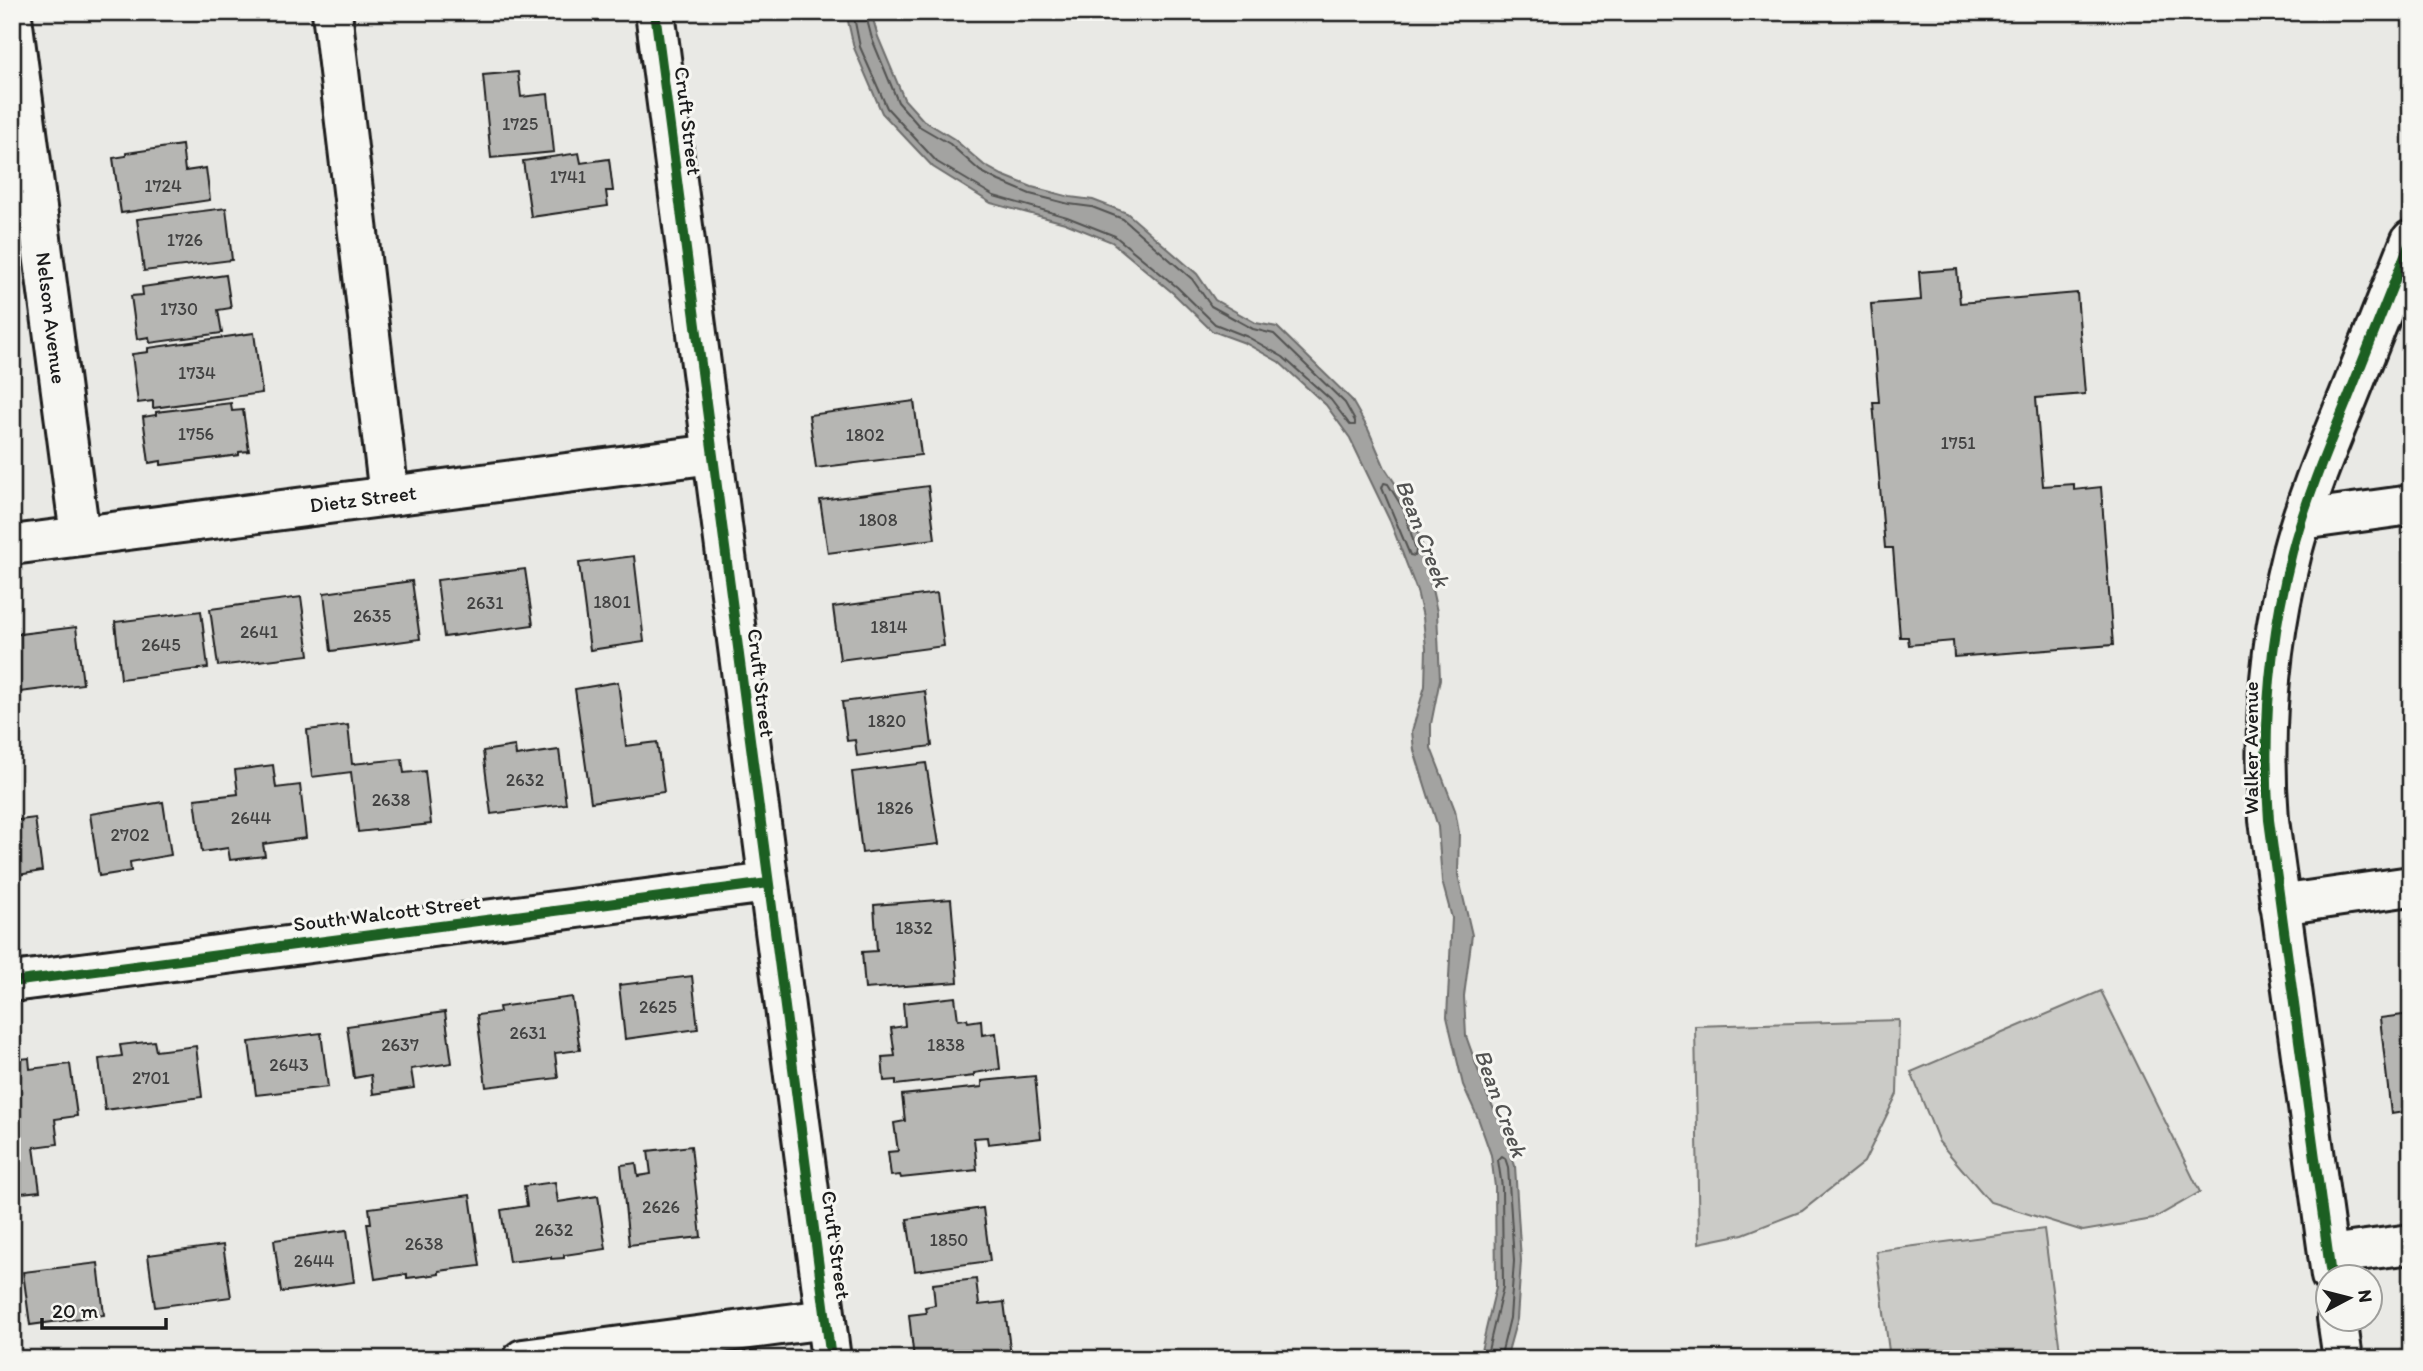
<svg xmlns="http://www.w3.org/2000/svg" width="2423" height="1371" font-family="Itim,sans-serif">
<style>
.green{fill:#cbcbc7;stroke:#747472;stroke-width:2}
.water{fill:#a3a3a1;stroke:#6d6d6c;stroke-width:2}
.lines{fill:none;stroke-linecap:round;stroke-linejoin:round}
.shore{stroke:#525251;stroke-width:2}
.building{fill:#b6b6b3;stroke:#1c1c1c;stroke-width:2}
.minor-casing{stroke:#1c1c1c;stroke-width:44}
.minor{stroke:#f6f6f2;stroke-width:38}
.cycleway-casing{stroke:#f6f6f2;stroke-width:15}
.cycleway{stroke:#1b5e20;stroke-width:10}
.labels{text-anchor:middle;stroke-width:6;stroke-linejoin:round;paint-order:stroke}
.number-label{font-size:18px;fill:#424242}
.street-label{font-size:21px;fill:#1c1c1c;stroke:#f6f6f2}
.water-label{font-size:23px;font-style:italic;fill:#525251;stroke:#f6f6f2}
</style>
<rect width="100%" height="100%" fill="#e9e9e5"/>
<filter id="ink" filterUnits="userSpaceOnUse"><feTurbulence type="fractalNoise" baseFrequency=".0143" numOctaves="2"/><feDisplacementMap in="SourceGraphic" scale="14" xChannelSelector="R" yChannelSelector="G"/><feConvolveMatrix kernelMatrix="1 2 1 2 8 2 1 2 1" color-interpolation-filters="sRGB"/></filter>
<g filter="url(#ink)">
<!-- green -->
<path class="green" d="M2101,991L2200,1192L2153,1219L2083,1231L1990,1202L1939,1142L1911,1072Z
M1899,1020L1897,1094L1864,1162L1802,1211L1743,1234L1699,1243L1695,1026Z
M2044,1229L2061,1359H1890L1876,1251Z"/>
<!-- water -->
<path class="water" d="M846,12H871L878,37L904,99L923,120L954,139L984,165L1002,175L1032,187L1070,197L1093,200L1127,213L1197,274L1215,300L1256,323L1277,327L1351,399L1368,429L1385,468L1410,506L1423,548L1437,612L1440,679L1431,724V748L1455,810L1459,833L1458,875L1472,935L1464,996L1466,1036L1487,1095L1502,1125L1515,1166L1521,1261L1517,1319L1506,1359H1479L1496,1287L1495,1187L1491,1155L1478,1118L1463,1085L1447,1017L1452,918L1442,881L1438,827L1414,750L1412,731L1425,686L1426,648L1423,617L1417,591L1390,521L1350,438L1326,405L1279,362L1245,343L1212,331L1173,293L1112,242L1065,223L991,203L933,167L882,113L854,48Z"/>
<g class="lines">
<!-- shore -->
<path class="shore" d="M853,12L860,47L887,108L937,162L994,196L1067,217L1115,236L1177,287L1215,324L1248,337L1283,357L1331,400L1350,425H1355V421L1345,403L1274,334L1253,329L1211,306L1192,279L1123,219L1092,207L1069,204L1030,194L999,181L980,171L950,144L919,126L898,102L872,39L865,12
M1384,483L1388,484L1404,510L1416,550L1415,556L1410,555L1382,488Z
M1486,1359L1503,1287L1502,1187L1498,1160L1502,1156L1505,1158L1508,1167L1514,1261L1510,1318L1500,1359"/>
</g>
<!-- building -->
<path class="building" d="M518,72L521,97L548,94L554,152L491,158L483,75Z
M182,145L185,171L206,168L210,200L121,213L113,158L126,156V153Z
M579,153L581,163L609,159L613,191H606L608,206L531,217L523,161Z
M226,208L232,260L144,271L137,219Z
M1957,269L1960,303L2077,293L2085,394L2036,398L2043,486L2074,484V490L2101,487L2113,645L1954,657L1953,641L1909,645L1908,637H1900L1893,548H1885L1873,402H1879L1871,304L1921,300L1919,272Z
M226,275L231,308L218,310L222,333L150,343L149,337L137,339L131,296L143,295L142,287Z
M254,333L262,393L153,408V401L138,403L132,354L148,352V348Z
M914,401L921,455L816,468L809,415Z
M231,403L232,411L243,410L249,451L239,452V455L161,465V461L149,463L143,417L156,415V412Z
M928,486L935,539L828,553L820,500Z
M634,556L644,642L590,650L579,563Z
M525,569L533,625L444,637L437,580Z
M412,581L420,639L331,651L324,593Z
M937,593L944,646L840,660L833,607Z
M301,597L309,655L218,666L210,609Z
M201,611L208,668L121,679L115,622Z
M76,627L83,684L12,693V635Z
M618,682L626,746L657,742L664,792L591,802L575,689Z
M925,691L932,746L857,756L855,740L847,741L842,702Z
M348,725L352,764L402,759L404,773L425,771L431,824L358,832L351,772L312,777L307,730Z
M515,746L516,756L559,750L566,804L491,814L483,751Z
M926,763L939,844L862,853L852,772Z
M273,765L276,788L300,785L306,838L263,844L265,856L230,860L228,848L202,852L195,799L238,794L235,770Z
M163,802L171,855L130,862L131,871L99,876L90,814Z
M35,818L42,871L12,876V821Z
M951,899L958,982L865,989L862,952L877,951L874,905Z
M692,976L698,1029L625,1039L619,985Z
M572,997L580,1050L555,1053L558,1078L486,1087L477,1015L500,1012L499,1007Z
M955,997L958,1020L967,1019L968,1022L981,1020L982,1035L996,1033L1000,1069L974,1073V1076L896,1085V1080L884,1081L882,1057L895,1056L891,1028L905,1026L903,1003Z
M445,1012L452,1063L411,1069L414,1088L373,1094L371,1075L354,1078L347,1026Z
M2411,1014V1111L2391,1114L2380,1018Z
M321,1033L328,1087L256,1095L249,1042Z
M154,1041L156,1051L196,1046L202,1097L105,1110L99,1059L122,1056L120,1045Z
M29,1058L30,1069L70,1064L77,1116L55,1119L58,1144L34,1147L40,1191L12,1194V1060Z
M1035,1076L1041,1138L988,1144L987,1137L974,1138L977,1170L901,1178L900,1175L891,1176L888,1152L898,1151L894,1123L905,1121L902,1095L982,1087V1081Z
M691,1146L701,1237L629,1245L621,1165L636,1163L638,1176L651,1174L648,1151Z
M555,1182L558,1202L598,1196L606,1249L564,1255V1258L551,1259V1257L509,1262L501,1210L527,1206L524,1186Z
M470,1195L480,1266L439,1271V1274L407,1278V1274L375,1279L367,1223H371L369,1208Z
M983,1208L990,1261L915,1271L907,1219Z
M347,1230L354,1282L281,1292L274,1240Z
M223,1245L231,1297L155,1307L148,1255Z
M98,1263L104,1315L30,1325L23,1272Z
M976,1279L979,1305L1004,1302L1011,1356L988,1359H914L909,1315L926,1313L925,1307L935,1305L933,1284Z"/>
<g class="lines">
<defs>
<path id="minor" d="M332,12L389,496
M655,12L831,1359
M12,17L80,536
M2302,520L2411,505
M12,545L713,454
M2280,905L2411,886
M12,982L768,883
M2328,1255L2411,1244
M2331,1276L2269,820C2262,731 2270,639 2292,552C2306,499 2327,449 2348,398C2369,345 2390,293 2411,240
M2337,1318L2343,1359
M523,1359L826,1319"/>
</defs>
<!-- minor casing -->
<use href="#minor" class="minor-casing"/>
<!-- minor -->
<use href="#minor" class="minor"/>
<defs>
<path id="cycleway" d="M655,12L831,1359
M12,982L768,883
M2331,1276L2269,820C2262,731 2270,639 2292,552C2306,499 2327,449 2348,398C2369,345 2390,293 2411,240"/>
</defs>
<!-- cycleway casing -->
<use href="#cycleway" class="cycleway-casing"/>
<!-- cycleway -->
<use href="#cycleway" class="cycleway"/>
</g>
</g>
<g class="labels">
<!-- number labels -->
<g class="number-label">
<text x="520" y="130">1725</text>
<text x="568" y="183">1741</text>
<text x="163" y="192">1724</text>
<text x="185" y="246">1726</text>
<text x="179" y="315">1730</text>
<text x="197" y="379">1734</text>
<text x="196" y="440">1756</text>
<text x="865" y="441">1802</text>
<text x="1958" y="449">1751</text>
<text x="878" y="526">1808</text>
<text x="612" y="608">1801</text>
<text x="485" y="609">2631</text>
<text x="372" y="622">2635</text>
<text x="889" y="633">1814</text>
<text x="259" y="638">2641</text>
<text x="161" y="651">2645</text>
<text x="887" y="727">1820</text>
<text x="525" y="786">2632</text>
<text x="391" y="806">2638</text>
<text x="895" y="814">1826</text>
<text x="251" y="824">2644</text>
<text x="130" y="841">2702</text>
<text x="914" y="934">1832</text>
<text x="658" y="1013">2625</text>
<text x="528" y="1039">2631</text>
<text x="400" y="1051">2637</text>
<text x="946" y="1051">1838</text>
<text x="289" y="1071">2643</text>
<text x="151" y="1084">2701</text>
<text x="661" y="1213">2626</text>
<text x="554" y="1236">2632</text>
<text x="949" y="1246">1850</text>
<text x="424" y="1250">2638</text>
<text x="314" y="1267">2644</text>
</g>
<!-- street labels -->
<g class="street-label">
<text transform="translate(688 121) rotate(83)" y="7">Cruft Street</text>
<text transform="translate(51 318) rotate(83)" y="7">Nelson Avenue</text>
<text transform="translate(363 499) rotate(-7)" y="7">Dietz Street</text>
<text transform="translate(761 683) rotate(83)" y="7">Cruft Street</text>
<text transform="translate(2251 748) rotate(-90)" y="7">Walker Avenue</text>
<text transform="translate(387 913) rotate(-7)" y="7">South Walcott Street</text>
<text transform="translate(836 1245) rotate(82)" y="7">Cruft Street</text>
</g>
<!-- water labels -->
<g class="water-label">
<text transform="translate(1423 533) rotate(69)" y="8">Bean Creek</text>
<text transform="translate(1501 1103) rotate(70)" y="8">Bean Creek</text>
</g>
</g>
<!-- margin -->
<rect width="2423" height="1371" fill="none" stroke="#f6f6f2" stroke-width="42"/>
<rect x="21" y="21" width="2381" height="1329" fill="none" stroke="#1c1c1c" stroke-width="2.5" filter="url(#ink)"/>
<!-- north arrow -->
<g transform="translate(2349 1298) rotate(83)"><circle r="33" fill="#f6f6f2" stroke="#9f9f9c" stroke-width="2"/>
<path d="M0-5L12 26L0 18L-12 26Z" fill="#1c1c1c"/>
<text y="-10" font-size="19" font-weight="bold" text-anchor="middle" fill="#1c1c1c">N</text>
</g>
<!-- scale -->
<path d="M42 1318v10h124v-10" fill="none" stroke="#1c1c1c" stroke-width="3.5"/>
<text x="52" y="1318" font-size="21" fill="#1c1c1c" stroke="#f6f6f2" stroke-width="5" paint-order="stroke">20 m</text>
</svg>
